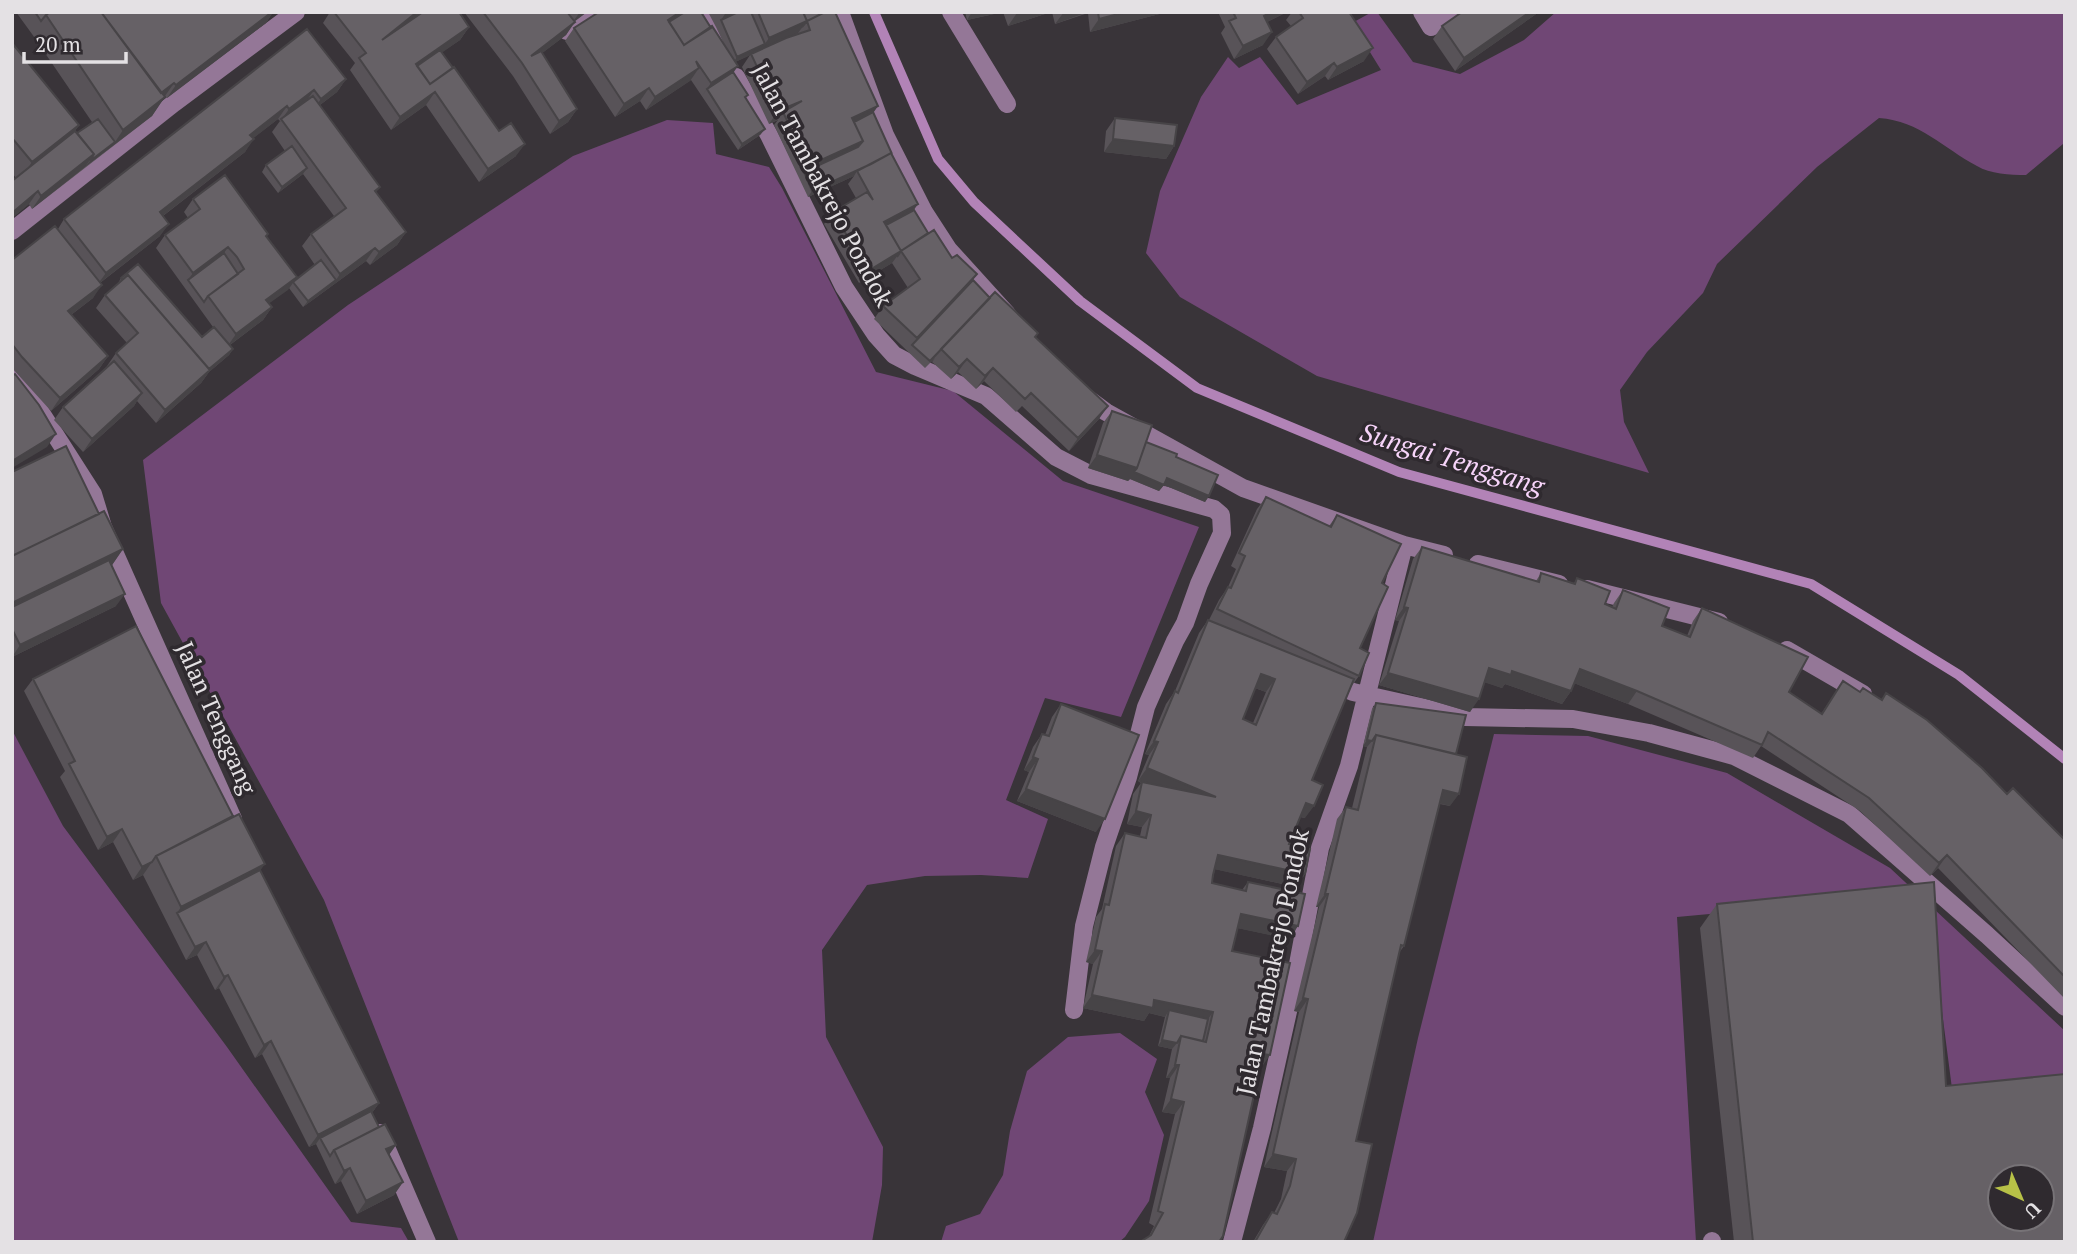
<svg xmlns="http://www.w3.org/2000/svg" width="2077" height="1254" font-family="'PT Serif',serif">
<style>
.green{fill:#704775}
.lines{fill:none;stroke-linecap:round;stroke-linejoin:round}
.stream{stroke:#b283b7;stroke-width:10}
.minor{stroke:#947797;stroke-width:18}
.wall{fill:#585358;fill-rule:evenodd}
.shaded-wall{fill:#474447}
.building{fill:#666166;stroke:#474447;stroke-width:2;fill-rule:evenodd}
.labels{text-anchor:middle;stroke-width:7;stroke-linejoin:round;paint-order:stroke}
.street-label{font-size:24px;fill:#e4e1e4;stroke:#2f2a2f}
.water-label{font-size:26px;font-style:italic;fill:#f7d4fa;stroke:#2f2a2f}
</style>
<rect width="100%" height="100%" fill="#393439"/>
<!-- green -->
<path class="green" d="M1372,12H1377L1413,62L1460,74L1524,40L1556,12H2065V139L2063,144L2026,175C2010,175 1990,174 1977,166C1943,148 1920,121 1879,118L1817,167L1717,264L1703,293L1647,352L1620,390L1624,422L1649,473L1317,376L1180,297L1146,253L1160,191L1201,97L1228,57L1239,68L1260,57L1297,105L1381,70L1352,23Z
M667,120L713,123L716,154L769,167L782,188L876,372L953,391L1063,481L1199,527L1121,717L1045,698L1006,800L1048,819L1028,878L981,875L925,876L867,885L822,950L826,1037L883,1147L882,1185L872,1242H459L324,900L161,603L143,460L348,305L573,156Z
M12,730L63,826L227,1047L351,1222L401,1228L409,1242H12Z
M1494,734L1588,736L1727,773L1890,868L2065,1031V1096L1954,1104L1930,919L1906,896L1677,917L1696,1242H1373L1418,1038Z
M1120,1033L1157,1059L1145,1092L1164,1135L1149,1201L1125,1237L1119,1242H941L946,1226L980,1214L1003,1175L1010,1131L1027,1071L1068,1037Z"/>
<g class="lines">
<!-- stream -->
<path class="stream" d="M874,12L938,159L974,202L1080,301L1197,388L1399,472L1811,584L1959,675L2065,759"/>
<!-- minor -->
<path class="minor" d="M553,12L567,31L598,12
M701,12L722,49
M840,12L885,135L924,212L948,249L1007,314
M951,12L1007,104
M1422,12L1431,27L1453,12
M736,77L769,135L844,287L876,335L894,355L915,366L986,396L1056,457L1091,475L1214,509L1221,515L1222,533L1199,584L1185,623L1175,641L1146,707L1128,777L1104,847L1084,926L1074,1010
M12,231L174,103L296,12
M12,378L38,408L93,494L103,527L233,819
M1087,398L1106,412L1243,488L1404,545L1444,555
M1478,564L1559,584
M1587,589L1719,622
M1787,650L1863,694
M1328,681L1353,692L1465,717L1573,719L1649,733L1734,756L1849,814L1987,935L2065,1007
M380,1133L427,1242
M1712,1241V1242
M1232,1242L1262,1128L1295,980L1320,848L1349,766L1404,545"/>
</g>
<!-- wall -->
<path class="wall" d="M16,12H273L266,23L167,98L165,96L164,97L152,116L32,209L29,204L12,218V181L16,178L12,173V43L79,125L75,131L77,133L92,122L32,34Z
M330,12H459L469,27L460,40L442,52L516,156L479,182L426,105L391,130L350,70L355,63L323,23Z
M464,12H587L574,22L566,35L542,53L577,109L568,122L550,134L513,76Z
M708,12H835L878,106L873,112L914,210L928,233L952,258L977,274L973,280L990,298L1035,337L1099,419L1069,451L1022,406L1016,412L984,381L976,389L958,372L951,379L932,362L935,358L925,368L874,319L883,306L908,288L892,263L859,283L824,224L833,212L856,198L848,184L854,176L808,197L774,125L778,120L769,124L742,67L750,55L735,62L733,72L748,95L745,99L765,129L760,135L738,150L691,80L646,110L640,101L615,117L565,41L574,28H711L725,46L716,27Z
M965,12H1051L1008,26L1003,12L967,20Z
M1052,12H1167L1090,32L1088,13L1055,24Z
M1218,12H1287L1267,22L1263,45L1234,59L1221,33L1225,27Z
M1292,12H1351L1349,13L1364,61L1328,80L1325,76L1298,94L1267,49L1276,37L1291,26L1286,20Z
M1462,12H1539L1455,71L1433,39L1442,26Z
M307,29L346,79L337,92L320,105L380,187L376,192L406,232L397,245L370,265L366,261L303,307L289,288L269,303L272,307L263,320L230,345L233,349L229,355L209,372L201,383L156,423L137,401L134,406L83,452L54,420L63,407L108,367L107,366L116,353L127,343L96,308L105,295L117,285L121,278L202,337L213,327L156,248L165,235L188,218L184,212L193,199L266,237L295,280L315,265L302,246L311,234L334,216L303,174L278,193L262,172L266,165L285,151L272,132L280,121L278,119L253,138L245,152L163,216L160,236L100,283L93,298L71,315L108,356L99,369L51,411L12,368V260L58,229L64,219Z
M1115,118L1174,146L1166,159L1104,152L1106,131Z
M1112,411L1146,442L1176,457L1209,496L1205,502L1164,485L1159,491L1130,479L1128,481L1088,468L1103,423Z
M12,472L99,514L123,549L112,565L116,606L12,657Z
M1266,497L1329,526L1337,515L1382,583L1360,648L1359,676L1350,688L1312,780L1305,818L1300,817L1289,844L1305,874L1296,887L1215,869L1212,883L1242,890L1248,882L1298,926L1289,939L1238,928L1232,951L1261,1068H1260L1219,1242L1149,1236L1154,1226L1149,1223L1175,1114L1162,1112L1170,1078H1166L1172,1049L1158,1046L1165,1017L1149,1013L1144,1021L1083,1008L1093,964L1086,962L1096,917L1102,909L1116,846L1125,833L1140,836L1142,827L1127,824L1133,794L1141,783L1138,781L1149,755L1145,754L1166,704L1175,691L1199,633L1208,620H1209L1219,600L1228,587L1236,569L1231,566L1257,509ZM1255,688L1266,692L1253,723L1243,719Z
M1422,547L1536,581L1541,573L1574,583L1577,578L1605,604L1612,607L1614,603L1623,590L1662,626L1687,636L1693,621L1702,608L1789,692L1821,714L1843,681L1860,692L1881,700L1886,693L2007,794L2065,840V999L1938,868L1930,876L1860,811L1761,746L1753,758L1628,704L1574,683L1571,691L1562,704L1505,684L1502,688L1485,682L1470,712L1379,685L1399,621L1395,620L1413,559Z
M33,679L260,870L379,1103L372,1113L379,1127L396,1145L389,1154L403,1182L394,1195L357,1214L341,1181L335,1184L316,1144L309,1147L262,1054L255,1058L219,988L215,990L197,955L186,960L143,875L133,880L113,842L98,850L60,777L65,771L24,691Z
M1376,703L1456,754L1450,806L1440,804L1404,946L1399,953L1356,1141L1344,1242H1253L1263,1225L1272,1212L1274,1213L1281,1199L1287,1171L1264,1167L1299,1012L1294,1011L1319,907H1316L1330,849L1337,819L1346,807L1352,808L1367,747L1363,746L1372,709Z
M1061,704L1096,832L1017,801L1029,772L1024,770L1033,747L1042,734L1045,735L1052,717Z
M1717,904L1946,1086L2065,1242H1734L1700,928Z"/>
<!-- shaded-wall -->
<path class="shaded-wall" d="M272,12H273L266,23L167,98L176,85Z
M417,12H425L382,40Z
M580,12H587L572,23Z
M680,12H690L663,26L668,20Z
M729,12H745L721,20L725,14Z
M972,12H1003L967,20Z
M1020,12H1051L1008,26L1017,13Z
M1064,12H1088L1055,24Z
M1126,12H1167L1090,32L1099,19Z
M1271,12H1287L1255,28L1264,16Z
M1530,12H1539L1455,71L1464,58Z
M807,21L798,33L760,51L769,38Z
M575,22L566,35L524,67L531,56Z
M469,27L460,40L413,73L416,64Z
M1272,32L1263,45L1234,59L1243,46Z
M765,44L760,51L733,63L737,57Z
M1373,48L1364,61L1328,80L1337,67Z
M1334,63L1325,76L1298,94L1307,82Z
M738,66L729,79L707,89L702,96L711,83Z
M699,68L690,81L646,110L655,97Z
M346,79L337,92L312,111L321,99Z
M174,83L165,96L147,110L155,97Z
M649,88L640,101L615,117L624,104Z
M314,90L305,103L280,122L289,109Z
M435,92L426,105L391,130L400,117Z
M165,97L152,116L85,167L90,161L115,142L123,130Z
M802,101L783,112L777,120L769,124L778,111Z
M287,106L278,119L241,148L250,135Z
M878,106L869,119L848,124L852,118Z
M577,109L568,122L550,134L559,121Z
M79,125L66,144L19,181L32,162Z
M765,129L760,135L738,150L742,144Z
M254,139L245,152L151,225L160,212Z
M1113,139L1174,146L1166,159L1104,152Z
M863,141L854,154L804,172L808,166Z
M525,144L516,156L479,182L488,169Z
M94,154L85,167L32,209L41,196Z
M892,154L857,171L854,176L808,197L812,191Z
M307,168L303,174L278,193L282,187Z
M38,191L29,204L12,218V213Z
M918,204L909,217L882,231L884,222Z
M169,224L160,236L97,285L106,273Z
M406,232L397,245L370,265L379,252Z
M228,247L220,259L188,280L193,273Z
M375,248L366,261L303,307L308,301L336,280L340,274Z
M901,251L892,263L859,283L868,271Z
M297,277L288,290L257,312L266,300Z
M102,285L93,298L59,324L68,311Z
M272,307L263,320L227,347L236,334Z
M233,349L229,355L209,372L201,383L156,423L165,410L205,373Z
M108,356L99,369L51,411L60,398Z
M967,359L958,372L951,379L959,367Z
M993,368L984,381L976,389L985,376Z
M142,393L134,406L83,452L92,439Z
M1108,406L1099,419L1069,451L1078,438Z
M56,434L47,447L12,468V461Z
M1097,455L1167,478L1209,496L1205,502L1164,485L1159,491L1130,479L1128,481L1088,468Z
M123,549L110,568L12,616V603Z
M125,594L116,606L12,657L20,645Z
M1404,607L1408,608L1399,621L1395,620Z
M1489,668L1512,671L1571,691L1562,704L1505,684L1502,688L1480,681Z
M1580,669L1637,691L1628,704L1571,682Z
M1388,673L1479,699L1470,712L1379,685Z
M1261,674L1275,679L1266,692L1252,687Z
M1367,740L1372,741L1367,747L1363,746Z
M1154,741L1158,742L1149,755L1145,754Z
M1033,757L1038,759L1029,772L1024,770Z
M1147,768L1216,797L1207,810L1138,781Z
M1026,789L1105,819L1096,832L1017,801Z
M1443,790L1459,794L1450,806L1434,802Z
M1306,803L1314,806L1305,818L1297,816Z
M1136,811L1151,815L1142,827L1127,824Z
M122,829L113,842L98,850L107,837Z
M1218,855L1305,874L1296,887L1209,868Z
M1947,855L1938,868L1930,876L1939,863Z
M152,862L143,875L133,880L142,867Z
M265,864L251,883L177,913L181,907Z
M1325,894H1328L1319,907H1316Z
M1241,914L1298,926L1289,939L1232,927Z
M206,942L197,955L186,960L195,947Z
M1095,950L1102,951L1093,964L1086,962Z
M228,975L219,988L215,990L224,977Z
M1092,995L1154,1000L1213,1012L1204,1025L1169,1010L1165,1017L1149,1013L1144,1021L1083,1008Z
M1303,998L1308,999L1299,1012L1294,1011Z
M1162,1040L1177,1043L1172,1049L1158,1046Z
M271,1041L262,1054L255,1058L264,1045Z
M1263,1054L1270,1055L1261,1068L1254,1067Z
M1175,1065H1179L1170,1078H1166Z
M1171,1099L1184,1102L1175,1114L1162,1112Z
M379,1103L370,1116L320,1138L316,1144L309,1147L318,1135Z
M396,1145L387,1158L386,1149Z
M1273,1154L1296,1159L1287,1171L1264,1167Z
M350,1168L341,1181L335,1184L344,1171Z
M403,1182L394,1195L357,1214L366,1201Z"/>
<!-- building -->
<path class="building" d="M35,12H50L46,15L41,21Z
M50,12H101L165,97L123,130L46,15Z
M101,12H272L176,85L174,83L161,93Z
M334,12H417L382,40L423,12H459L469,27L416,64L430,84L454,67L499,131L511,123L525,144L488,169L435,92L400,117L359,58L366,53Z
M483,12H567L575,22L531,56L541,51L577,109L559,121L522,63Z
M599,12H680L668,20L684,45L712,26L738,66L711,83L696,61L699,68L655,97L649,88L624,104L574,28Z
M685,12H701L711,28L684,45L669,22Z
M738,12H751L765,44L737,57L721,20Z
M758,12H803L807,21L769,38Z
M803,12H825L807,21L802,27L807,21Z
M825,12H835L878,106L852,118L863,141L808,166L783,112L802,101L778,111L751,54L786,38L810,30L807,21Z
M1098,12H1126L1099,19Z
M1233,12H1271L1264,16L1272,32L1243,46L1229,21L1236,18Z
M1299,12H1349L1373,48L1337,67L1334,63L1307,82L1276,37L1303,18Z
M1462,12H1530L1464,58L1442,26Z
M307,29L346,79L321,99L314,90L289,109L287,106L250,135L254,139L160,212L169,224L106,273L64,219Z
M12,43L79,125L32,162L12,138Z
M440,50L453,68L430,84L417,66Z
M733,72L748,95L745,97L765,129L742,144L707,89Z
M313,96L380,187L375,191L406,232L379,252L375,248L340,274L311,234L346,208L281,119Z
M873,112L892,154L891,153L871,164L812,191L804,172L858,147L863,141L854,122Z
M1115,118L1177,125L1174,146L1113,139Z
M98,119L115,142L90,161L94,154L77,133Z
M75,131L94,154L41,196L38,191L12,213V181Z
M292,146L307,168L282,187L266,165Z
M891,153L918,204L884,222L901,251L868,271L833,212L867,192L873,200L857,171Z
M225,175L268,234L266,236L297,277L266,300L272,307L236,334L208,296L244,269L237,257L228,247L193,273L165,235L200,209L193,199Z
M914,210L928,233L901,251L897,257L901,251L886,225Z
M55,226L102,285L68,311L108,356L60,398L22,357L12,344V260Z
M934,230L952,258L957,255L977,274L917,338L883,306L920,279L901,251Z
M224,253L238,274L208,296L204,302L188,280Z
M321,260L336,280L308,301L293,282Z
M138,264L202,337L214,327L233,349L209,369L128,275L122,280L121,278Z
M128,275L210,370L165,410L116,353L138,333L105,295Z
M973,280L990,298L930,361L912,345Z
M995,292L1038,333L1035,337L1108,406L1078,438L1031,393L1025,399L993,368L985,376L967,359L959,367L941,349Z
M114,361L142,393L92,439L63,407Z
M15,374L39,405L56,434L12,461V376Z
M1112,411L1152,425L1137,468L1097,455Z
M1146,442L1177,454L1176,457L1218,475L1209,496L1167,478L1164,485L1134,472L1137,468Z
M66,446L99,514L12,556V472Z
M1266,497L1331,527L1337,515L1401,544L1382,583L1388,587L1360,648L1369,653L1359,676L1217,609L1228,587L1231,588L1245,556L1239,553Z
M104,511L123,549L12,603V556Z
M1422,547L1539,582L1541,573L1575,584L1577,578L1610,591L1605,604L1616,609L1623,590L1669,608L1662,626L1690,637L1702,608L1808,657L1789,692L1822,714L1843,681L1860,692L1863,688L1882,700L1886,693L1927,720L1982,768L2007,794L2013,788L2065,840V977L1947,855L1939,863L1869,798L1768,732L1762,745L1637,691L1580,669L1571,691L1512,671L1511,675L1489,668L1479,699L1388,673L1408,608L1404,607Z
M109,560L125,594L20,645L12,629V607Z
M1208,620L1354,679L1312,780L1323,785L1314,806L1306,803L1289,844L1310,849L1305,874L1218,855L1213,875L1212,883L1246,891L1248,882L1305,894L1298,926L1241,914L1232,951L1290,963L1270,1055L1263,1054L1223,1236L1219,1242H1140L1151,1235L1163,1213L1158,1211L1184,1102L1171,1099L1179,1065H1175L1181,1036L1206,1042L1213,1012L1154,1000L1153,1008L1092,995L1102,951L1095,950L1105,904L1109,905L1125,833L1146,838L1151,815L1136,811L1142,782L1216,797L1147,768L1158,742L1154,741L1175,691L1178,693ZM1261,674L1275,679L1256,725L1243,719Z
M136,626L233,816L156,856L152,862L142,867L122,829L107,837L69,764L75,761L33,679Z
M1376,703L1466,715L1456,754L1376,735L1372,741L1367,740Z
M1061,704L1139,735L1105,819L1026,789L1038,759L1033,757L1042,734L1049,736Z
M1376,735L1467,757L1459,794L1443,790L1404,946L1401,945L1356,1141L1372,1144L1357,1213L1344,1242H1255L1272,1212L1277,1214L1290,1186L1296,1159L1273,1154L1308,999L1303,998L1328,894H1325L1346,807L1358,810Z
M239,814L265,864L181,907L156,856Z
M260,870L379,1103L318,1135L271,1041L264,1045L228,975L224,977L206,942L195,947L177,913Z
M1934,882L1946,1086L2065,1074V1242H1753L1717,904ZM2000,1177H2042V1219H2000Z
M1169,1010L1208,1019L1203,1041L1181,1036L1177,1043L1162,1040Z
M371,1111L379,1127L334,1150L330,1156L320,1138Z
M385,1124L396,1145L386,1149L403,1182L366,1201L350,1168L344,1171L334,1150Z"/>
<g class="labels">
<!-- street labels -->
<g class="street-label">
<text transform="translate(822 185) rotate(62)" y="8">Jalan Tambakrejo Pondok</text>
<text transform="translate(216 718) rotate(66)" y="8">Jalan Tenggang</text>
<text transform="translate(1273 962) rotate(-78)" y="8">Jalan Tambakrejo Pondok</text>
</g>
<!-- water labels -->
<g class="water-label">
<text transform="translate(1452 459) rotate(17)" y="9">Sungai Tenggang</text>
</g>
</g>
<!-- border -->
<rect width="2077" height="1254" fill="none" stroke="#e4e1e4" stroke-width="28"/>
<!-- north arrow -->
<g transform="translate(2021 1198) rotate(136)"><circle r="33" fill="#2f2a2f" stroke="#777377" stroke-width="2"/>
<path d="M0-5L12 26L0 18L-12 26Z" fill="#b7c147"/>
<text y="-10" font-size="19" font-weight="bold" text-anchor="middle" fill="#e4e1e4">U</text>
</g>
<!-- scale -->
<path d="M24 52v10h102v-10" fill="none" stroke="#e4e1e4" stroke-width="3.5"/>
<text x="35" y="52" font-size="21" fill="#e4e1e4" stroke="#2f2a2f" stroke-width="5" paint-order="stroke">20 m</text>
</svg>
